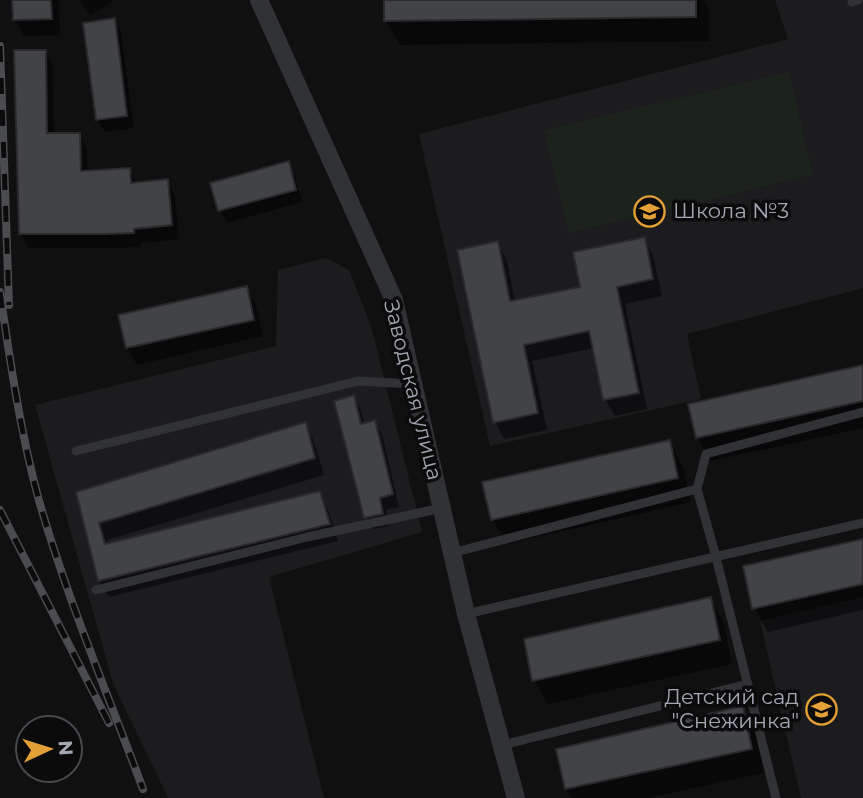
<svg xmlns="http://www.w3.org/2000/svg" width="863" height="798" font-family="Montserrat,sans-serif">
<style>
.built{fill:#1c1c1e}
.green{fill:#1c231d}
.shadow{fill:#0007}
.building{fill:#414347;stroke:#2a2a2d;stroke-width:2}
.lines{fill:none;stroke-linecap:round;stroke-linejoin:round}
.lane{stroke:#313236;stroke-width:9}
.street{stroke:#313236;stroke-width:18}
.rail-casing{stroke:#4a4c50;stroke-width:8}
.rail{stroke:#0b0b0c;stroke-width:5;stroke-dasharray:16;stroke-linecap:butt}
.labels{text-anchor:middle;stroke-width:7;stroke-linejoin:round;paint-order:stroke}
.poi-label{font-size:21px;fill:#a2a7b1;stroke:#0b0b0c;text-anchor:start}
.street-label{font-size:21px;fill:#a2a7b1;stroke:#0b0b0c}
</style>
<rect width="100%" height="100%" fill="#101011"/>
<!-- built -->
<path class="built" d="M775,0H863V288L687,334L701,399L490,446L419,134L788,39Z
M326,258L349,270L372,329L422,532L269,577L324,798H168L113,683L35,405L276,346L278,270Z
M863,597V798H801L760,621Z"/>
<!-- green -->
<path class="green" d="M789,72L813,175L569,233L544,130Z"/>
<!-- shadow -->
<path class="shadow" d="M14,0H59L60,35L24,36L15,19Z
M80,0H115L90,15Z
M385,0H704L709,8V41L400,45L386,21Z
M114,20L121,33L134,128L105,132L97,119Z
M45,51L53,66L54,135H79L87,149L88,172L129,170L137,184L167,181L175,196L179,239L141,243V247L115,248H29L21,234Z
M288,163L295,176L302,202L227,223L220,211L212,184Z
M644,239L653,255L662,296L625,304L647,409L615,416L605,399L594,348L532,361L547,430L504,439L495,422L497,243L507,260L515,302L582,288Z
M246,288L256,305L263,336L137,365L127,348L120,316Z
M863,366V428L711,461L697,437Z
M354,398L361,410L364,425L374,422L382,434L399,507L386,510L389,526L373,529L366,517Z
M305,424L314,441L324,475L107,540L109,545L319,493L328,510L338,541L109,597L99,581L78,494Z
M669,442L683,466L691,502L507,544L493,520L485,484Z
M863,541V610L768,632L754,608Z
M710,599L724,623L732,664L548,704L534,680Z
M742,708L756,732L764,773L648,798H572L566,789Z"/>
<!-- building -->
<path class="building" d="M12,0H51L52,19L13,20Z
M384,0H696V17L384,21Z
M115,18L127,116L96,120L83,23Z
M14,50H46L47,133H80L81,171L130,168L131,183L168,179L172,225L134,229V233L106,234H19Z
M289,161L296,190L218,211L210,183Z
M645,237L653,279L617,287L639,393L603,400L589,331L524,345L538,413L493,423L457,250L498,241L510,301L580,287L573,252Z
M247,286L254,320L126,348L118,315Z
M863,365V401L696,438L688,404Z
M354,395L361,424L375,420L393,494L380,498L383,514L364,518L334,401Z
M306,422L315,458L99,523L105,544L320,491L330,524L98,581L76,492Z
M670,440L678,478L491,520L482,482Z
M863,539V584L752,609L743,566Z
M711,597L720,640L532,681L524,639Z
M743,706L752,749L565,789L556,749Z"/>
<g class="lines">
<!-- lane -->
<path class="lane" d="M852,2L858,0
M76,451L358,381L413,384
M697,489L706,454L863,412
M452,553L697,489L716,557L776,798
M96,590L307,537L442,508
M466,614L863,523
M502,745L748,684"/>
<!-- street -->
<path class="street" d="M259,0L394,300L466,614L516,798"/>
<defs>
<path id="rail" d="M0,46L9,305
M0,292C10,361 20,430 38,497C66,596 107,692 143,789
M0,510L109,723"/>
</defs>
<!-- rail casing -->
<use href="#rail" class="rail-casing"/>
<!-- rail -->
<use href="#rail" class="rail"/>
</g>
<!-- icons -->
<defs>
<symbol id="school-ring" viewBox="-11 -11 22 22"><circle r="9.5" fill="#0b0b0c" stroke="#e2a036" stroke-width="1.5"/><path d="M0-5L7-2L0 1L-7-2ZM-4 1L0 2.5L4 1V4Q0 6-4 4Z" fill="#e2a036"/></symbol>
</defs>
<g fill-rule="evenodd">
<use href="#school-ring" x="632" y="194" width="35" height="35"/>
<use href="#school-ring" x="804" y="692" width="35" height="35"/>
</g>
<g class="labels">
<!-- poi labels -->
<g class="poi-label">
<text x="673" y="218">Школа №3</text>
<text x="799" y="704" text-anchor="end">Детский сад<tspan x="799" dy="24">"Снежинка"</tspan></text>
</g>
<!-- street labels -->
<g class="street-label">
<text transform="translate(413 390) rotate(76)" y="7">Заводская улица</text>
</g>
</g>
<!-- north arrow -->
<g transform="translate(49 749) rotate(86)"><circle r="33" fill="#0b0b0c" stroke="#47494e" stroke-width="2"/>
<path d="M0-5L12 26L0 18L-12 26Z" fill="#e2a036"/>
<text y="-10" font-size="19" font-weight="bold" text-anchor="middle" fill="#a2a7b1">N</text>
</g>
</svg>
